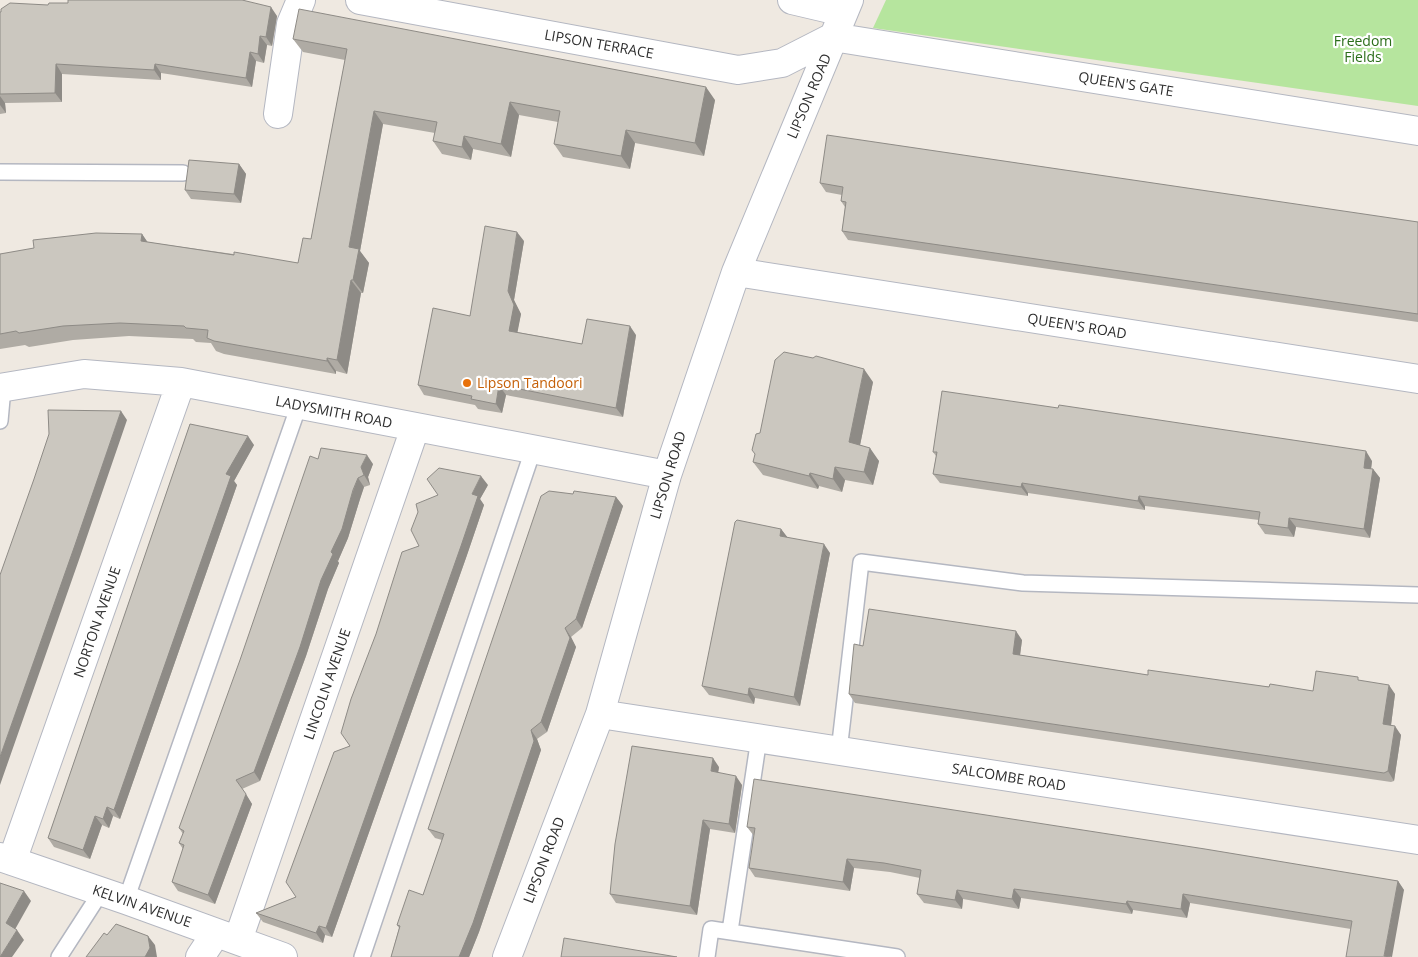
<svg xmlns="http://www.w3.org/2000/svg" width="1418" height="957" font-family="'Open Sans',sans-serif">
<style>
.green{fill:#b6e59e}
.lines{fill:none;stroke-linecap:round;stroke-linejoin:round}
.lane-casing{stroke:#b4b7c1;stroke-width:18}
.street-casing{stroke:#b4b7c1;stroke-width:30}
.lane{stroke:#fff;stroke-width:15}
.street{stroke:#fff;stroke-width:28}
.wall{fill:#afaba4}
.shaded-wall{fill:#8e8b86}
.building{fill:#cbc7bf;stroke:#8e8b86}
.food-dot{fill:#e8710a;stroke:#fff;stroke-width:2}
.labels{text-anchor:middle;stroke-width:4.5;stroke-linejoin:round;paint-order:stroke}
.park-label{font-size:14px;fill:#2c6e1b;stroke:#fff}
.street-label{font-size:14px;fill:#2e2e2e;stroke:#fff}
.food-label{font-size:14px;fill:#c56008;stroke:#fff;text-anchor:start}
</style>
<rect width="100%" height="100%" fill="#efe9e1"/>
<!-- green -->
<path class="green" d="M886,0H1418V106L873,28Z"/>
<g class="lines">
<defs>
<path id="lane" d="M0,172L183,173
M0,421L3,388
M839,751L861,562L1023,583L1418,595
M126,900L299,405
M730,931L759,738
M59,957L101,892
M362,957L533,450
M707,957L711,929L897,957"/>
<path id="street" d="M360,0L738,70L782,63L833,37L1418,131
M792,0L843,12
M278,114L291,24L301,0
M736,272L1418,379
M0,388L84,374L181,382L667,475
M600,714L1418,840
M0,857L126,900L283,957
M12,861L181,382
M238,940L415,428
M200,957L216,933
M507,957L600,714L667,475L736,272L849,0"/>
</defs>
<!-- lane casing -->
<use href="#lane" class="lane-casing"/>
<!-- street casing -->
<use href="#street" class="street-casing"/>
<!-- lane -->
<use href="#lane" class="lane"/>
<!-- street -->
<use href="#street" class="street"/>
</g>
<!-- wall -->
<path class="wall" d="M68,3L277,16L272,46L267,45L264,63L256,61L252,87L161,73V80L62,74V102L5,103L6,113L0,114V12L48,5Z
M293,39L715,100L704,156L635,143L630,169L563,157L554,144L558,122L519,115L511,157L473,149L471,160L442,154L433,141L435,133L383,124L360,251L369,263L363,293H361L347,374L336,371V374L224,354L216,351L211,343L196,342L193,339L129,336L73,340L29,347L25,345L0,349V254L142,234L147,242L298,263L311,239L345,60L303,52Z
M239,164L246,174L241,203L191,199L185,190Z
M820,183L1418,222V322L848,240L842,231L845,207L841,201L842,195L826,192Z
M524,241L514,300L521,314L517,332L582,344L636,335L623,417L506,395L502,413L478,409L475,405L424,395L418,385L470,316Z
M873,382L860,445L879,461L873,485L845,480L842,492L819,486L818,489L763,475L753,462Z
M190,424L254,445L234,481L237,485L120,819L113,816L109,828L102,825L90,859L54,847L48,838Z
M933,452L1372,461L1371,469H1373L1380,478L1370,538L1296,527L1294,537L1265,534L1258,524L1259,520L1145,506V510L1028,493V496L940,483L933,474L936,456Z
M318,459L373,464L368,477L370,485L364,487L360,499L348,538L338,561L339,563L328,589L306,656L260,781L242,789L252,804L215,904L178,891L172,882L183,849L179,843L183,834L179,828Z
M488,485L480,499L484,505L467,555L332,937L325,935L323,943L263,922L256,913L296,897L419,546Z
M573,494L616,497L623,506L582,628L571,637L576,647L547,732L537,739L541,750L479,932L469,957H391L399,928L397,925L423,895L442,840L435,838L428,829Z
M781,529L787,537L830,553L800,706L755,698L754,704L709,695L702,686Z
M1022,640L1020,655L1148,675L1313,691L1361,681L1395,694L1391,725L1401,735L1394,781L1391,782L855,703L849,694L863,646Z
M719,767L718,772L742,785L735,833L710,829L697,915L616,903L610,894Z
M747,827L1398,881L1404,890L1351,929L1190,903L1187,918L1133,910L1132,914L1021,898L1019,909L963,899L962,909L924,903L917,894L920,878L890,872L854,868L850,891L755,877L749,868L754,836Z"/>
<!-- shaded-wall -->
<path class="shaded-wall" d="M271,7L277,16L272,46L266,37Z
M260,36L267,45L264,63L258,54Z
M250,52L256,61L252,87L246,78Z
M56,64L62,74V102L55,93Z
M155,64L161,73V80L154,70Z
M706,87L715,100L704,156L695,143Z
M0,96L5,103L6,113L0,105Z
M510,102L519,115L511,157L501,144Z
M374,111L383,124L360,251L369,263L363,293L353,280L349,247Z
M626,130L635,143L630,169L621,156Z
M464,136L473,149L471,160L462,147Z
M239,164L246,174L241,203L234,194Z
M517,232L524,241L514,300L521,314L516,340L509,331L508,291Z
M142,234L151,247L141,241Z
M351,280L361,293L347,374L337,360Z
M630,326L636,335L623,417L616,408Z
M327,358L336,371V374L327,361Z
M864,369L873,382L858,455L849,442Z
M499,385L506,395L502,413L496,404Z
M121,411L127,420L81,554L0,785V757Z
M248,436L254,445L234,481L237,485L120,819L114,810L226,474Z
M870,448L879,461L873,485L864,472Z
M1366,451L1372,461L1370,477L1364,468Z
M367,455L373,464L368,477L370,485L364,475L361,467Z
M835,467L845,480L842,492L833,479Z
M1373,469L1380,478L1370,538L1364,529Z
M810,473L819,486L818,489L809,476Z
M481,476L488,485L480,499L484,505L467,555L332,937L326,928L472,494Z
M358,478L364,487L360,499L348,538L338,561L331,552Z
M1022,483L1028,493V496L1021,487Z
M1139,496L1145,506V510L1138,501Z
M616,497L623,506L582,628L576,619Z
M1289,518L1296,527L1294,537L1288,528Z
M781,529L788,538L780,536Z
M824,544L830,553L800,706L794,697Z
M333,554L339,563L328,589L306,656L260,781L254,772L321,580Z
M565,628L571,637L576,647L547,732L541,722Z
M1016,631L1022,640L1019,663L1013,654Z
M1389,685L1395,694L1390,733L1383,724Z
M749,688L755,698L754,704L748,695Z
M1395,726L1401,735L1394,781L1388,771Z
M531,730L537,739L541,750L479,932L469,957H459Z
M713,758L719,767L717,780L711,771Z
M736,776L742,785L735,833L729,824Z
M246,794L252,804L215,904L208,895Z
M107,807L113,816L109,828L103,819Z
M95,816L102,825L90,859L83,850Z
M703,820L710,829L697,915L690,906Z
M847,859L854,868L850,891L843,882Z
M1398,881L1404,890L1392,957L1384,956Z
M1014,889L1021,898L1019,909L1012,899Z
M957,890L963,899L962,909L955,900Z
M24,891L31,901L13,933L6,923Z
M1183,894L1190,903L1187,918L1181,909Z
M1127,901L1133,910L1132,914L1126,904Z
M319,926L325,935L323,943L316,933Z
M17,930L24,940L12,957H0Z
M148,936L155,945L157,957H145Z"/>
<!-- building -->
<path class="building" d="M68,0H242L271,7L266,37L260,36L258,54L250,52L246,78L155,64L154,70L56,64L55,93L0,94V12H1V9L10,3L48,5L49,3H68Z
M299,9L706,87L695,143L626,130L621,156L554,144L560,111L510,102L501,144L464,136L462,147L433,141L437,122L374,111L349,247L359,249L353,280H351L337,360L327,358V361L214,341L207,338L208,330L186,328L184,326L120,323L63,326L19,333L16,331L0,334V254L34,248L33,240L96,233L142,234L141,241L234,255V252L298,263L303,238L311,239L347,49L293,39Z
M827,135L1418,222V314L842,231L846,202L841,201L843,187L820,183Z
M189,160L239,164L234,194L185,190Z
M485,226L517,232L508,291L514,305L509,331L582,344L587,319L630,326L616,408L499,385L496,404L471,399L472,396L418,385L433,308L470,316Z
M784,352L813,358L816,356L864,369L849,442L870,448L864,472L835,467L833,479L810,473L809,476L753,462L755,454L752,450L756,434L760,433L775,360Z
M942,391L1058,408L1059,405L1366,451L1364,468L1373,469L1364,529L1289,518L1288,528L1258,524L1260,512L1139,496L1138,501L1022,483L1021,487L933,474L937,452H933Z
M48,410L121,411L75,545L0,757V575L34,479L49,434Z
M190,424L248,436L226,474L231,476L114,810L107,807L103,819L95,816L83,850L48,838Z
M321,448L367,455L361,467L364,475L358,478L353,490L342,529L331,552L333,554L321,580L300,647L254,772L236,780L246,794L208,895L172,882L184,845L179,843L184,831L179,828L240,660L310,456L318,459Z
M439,468L481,476L472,494L478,496L461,546L326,928L319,926L316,933L256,913L296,897L286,882L334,752L350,746L341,733L351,699L376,634L402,552L419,546L411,530L418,512L416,504L438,495L427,479Z
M549,491L573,494L574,491L616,497L576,619L565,628L570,638L541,722L531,730L534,741L473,923L459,957H391L400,926L397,925L409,890L423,895L444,834L428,829L541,496Z
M737,520L781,529L780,536L824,544L794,697L749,688L748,695L702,686L735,522Z
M869,609L1016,631L1013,654L1148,675V670L1269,687L1270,684L1313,691L1316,671L1358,677V680L1389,685L1383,724L1395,726L1388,771L1384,773L849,694L854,644L863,646Z
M632,746L713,758L711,771L736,776L729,824L703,820L690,906L610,894L615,844Z
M754,779L1205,849L1398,881L1384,956L1390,957H1346L1352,921L1183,894L1181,909L1127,901L1126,904L1014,889L1012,899L957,890L955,900L917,894L921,870L884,863L847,859L843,882L749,868L755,828L747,827Z
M0,883L24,891L6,923L17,930L0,957Z
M116,924L148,936L150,948L145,957H86L104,933L107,935Z
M564,938L677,957H561Z"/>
<!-- markers -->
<circle class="food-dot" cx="467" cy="383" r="5"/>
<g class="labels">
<!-- park labels -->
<g class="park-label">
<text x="1363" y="46">Freedom<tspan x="1363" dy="16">Fields</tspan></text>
</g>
<!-- street labels -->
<g class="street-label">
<text transform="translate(599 44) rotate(10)" y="5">LIPSON TERRACE</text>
<text transform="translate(1126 84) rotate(9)" y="5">QUEEN'S GATE</text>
<text transform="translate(809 96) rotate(-67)" y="5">LIPSON ROAD</text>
<text transform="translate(1077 326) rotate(9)" y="5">QUEEN'S ROAD</text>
<text transform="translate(334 412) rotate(11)" y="5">LADYSMITH ROAD</text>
<text transform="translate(668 475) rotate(-73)" y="5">LIPSON ROAD</text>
<text transform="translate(97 622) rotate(-71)" y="5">NORTON AVENUE</text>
<text transform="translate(327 684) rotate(-71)" y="5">LINCOLN AVENUE</text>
<text transform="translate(1009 777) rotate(9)" y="5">SALCOMBE ROAD</text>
<text transform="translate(544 860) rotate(-69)" y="5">LIPSON ROAD</text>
<text transform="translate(142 906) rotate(19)" y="5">KELVIN AVENUE</text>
</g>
<!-- food labels -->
<g class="food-label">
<text x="477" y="388">Lipson Tandoori</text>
</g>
</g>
</svg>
